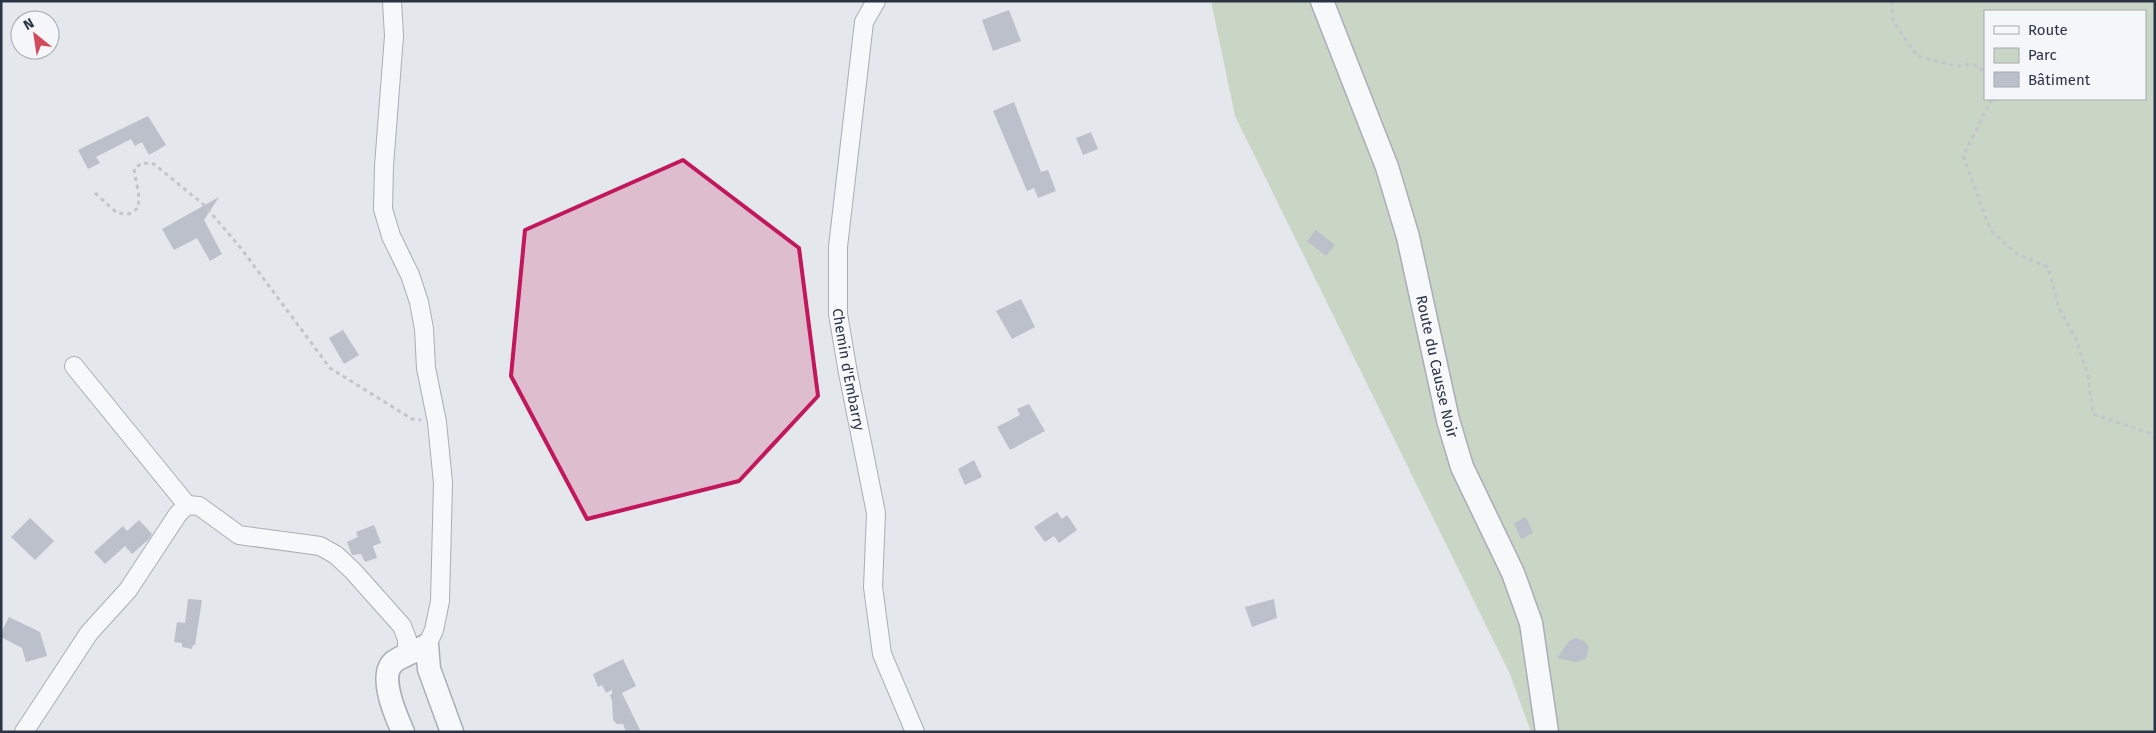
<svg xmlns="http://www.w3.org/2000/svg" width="2156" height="733" font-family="'Fira Sans',sans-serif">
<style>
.green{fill:#c9d6c5;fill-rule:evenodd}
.building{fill:#bbc0ca}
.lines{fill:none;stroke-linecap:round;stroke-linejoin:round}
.minor-casing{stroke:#a9aeb7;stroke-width:20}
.tertiary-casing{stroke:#a9aeb7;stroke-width:25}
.path{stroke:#c2c5cb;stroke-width:3;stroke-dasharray:4 4;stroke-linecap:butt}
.minor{stroke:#f7f8fa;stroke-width:18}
.tertiary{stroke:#f7f8fa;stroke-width:22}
.marked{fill:#c2185b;fill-opacity:0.2;stroke:#c2185b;stroke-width:4;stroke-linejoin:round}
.labels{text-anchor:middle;stroke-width:4;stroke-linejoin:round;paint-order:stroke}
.street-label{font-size:15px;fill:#2b3445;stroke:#f4f6f9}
</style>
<rect width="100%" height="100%" fill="#e4e7ec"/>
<!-- green -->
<path class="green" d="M1211,1H2155V732H1531L1510,674L1235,116ZM1985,11H2145V99H1985Z"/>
<!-- building -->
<path class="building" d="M1009,10L1021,41L993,51L982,20Z
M1014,102L1041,172L1048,170L1056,191L1038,198L1034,188L1027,191L993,111Z
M148,116L166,145L149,155L142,142L135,146L131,139L96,157L100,163L88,169L78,150Z
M1091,132L1098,149L1083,155L1076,138Z
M219,197L204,220L222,254L210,261L197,238L174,250L162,229Z
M1316,230L1335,245L1326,256L1307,241Z
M1021,299L1035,327L1012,339L996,311Z
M343,330L359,355L344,364L329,338Z
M1029,404L1045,431L1010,450L997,427L1020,415L1017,409Z
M974,460L982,477L965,485L958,469Z
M1057,512L1062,519L1067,515L1077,530L1059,543L1054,536L1045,542L1034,527Z
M1526,517L1533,533L1521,539L1514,523Z
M30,518L54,541L35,560L11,537Z
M139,520L152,534L149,539L132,554L125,546L105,564L94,552L123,526L127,531Z
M374,525L381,543L373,546L377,558L365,562L361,554L352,555L347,542L358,537L356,532Z
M188,599L202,600L195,645H193L192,649L182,647V643L174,642L177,622L185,623Z
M1274,599L1277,618L1252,627L1245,607Z
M9,617L40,632L47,656L26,662L22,648L1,637V633Z
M1575,638L1584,641L1589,647L1586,659L1576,662L1557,658L1569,641Z
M623,659L636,686L622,693L641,732H626L623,724H617L613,720L612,701L610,695L612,694V690L606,693L602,685L598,687L593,674Z"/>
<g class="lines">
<defs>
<g id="minor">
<path d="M392,1L394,36L384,166L383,209L391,236L410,275L419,302L424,329L426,368L437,422L443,483L440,601L434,630L427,645"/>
<path id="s1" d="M876,1L864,22L838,247V314L848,373L876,513L873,587L882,654L915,732"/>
<path d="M74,366L187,505"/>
<path d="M24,732L89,633L128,590L178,514L187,505L199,506L239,535L320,546L336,555L353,571L402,626L407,639V656"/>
</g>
<g id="tertiary">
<path id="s2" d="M1322,1L1387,167L1408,237L1448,420L1462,467L1513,573L1531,623L1547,732"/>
<path d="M403,732C396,716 377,674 395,661C400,657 420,649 427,645L429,669L452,732"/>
</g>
</defs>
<!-- minor casing -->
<use href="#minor" class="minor-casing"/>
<!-- tertiary casing -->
<use href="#tertiary" class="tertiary-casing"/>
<!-- path -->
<path class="path" d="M1892,1L1893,21L1917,56L1957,66L1973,64L1985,72
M1992,99L1963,156L1991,231L2017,254L2048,267L2059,308L2076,339L2088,376L2093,414L2149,433L2155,439
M95,193L117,213L129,214L138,208L139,197L134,169L142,163L154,164L204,205L240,247L330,368L412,419L421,420"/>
<!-- minor -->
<use href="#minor" class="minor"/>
<!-- tertiary -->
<use href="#tertiary" class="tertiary"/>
</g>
<!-- marked area -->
<path class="marked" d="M683,160L799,248L818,396L739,481L587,519L511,376L525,230Z"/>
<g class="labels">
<!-- street labels -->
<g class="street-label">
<text dy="5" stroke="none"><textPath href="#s2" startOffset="384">Route du Causse Noir</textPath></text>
<text dy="5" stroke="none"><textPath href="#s1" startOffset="374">Chemin d'Embarry</textPath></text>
</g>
</g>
<!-- border -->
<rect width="2156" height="733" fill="none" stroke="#2b3445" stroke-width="5"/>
<!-- legend -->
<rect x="1984" y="10" width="162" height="90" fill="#f4f6f9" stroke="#a4a8b1"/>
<rect x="1994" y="26" width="25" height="8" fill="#f7f8fa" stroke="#a4a8b1"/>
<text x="2028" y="35" font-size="15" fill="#2b3445">Route</text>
<rect x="1994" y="48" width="25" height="15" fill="#c9d6c5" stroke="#a4a8b1"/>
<text x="2028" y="60" font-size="15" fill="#2b3445">Parc</text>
<rect x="1994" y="72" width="25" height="15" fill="#bbc0ca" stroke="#a4a8b1"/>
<text x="2028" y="85" font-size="15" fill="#2b3445">Bâtiment</text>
<!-- north arrow -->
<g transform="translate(35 35) rotate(330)"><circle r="24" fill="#f4f6f9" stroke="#a4a8b1"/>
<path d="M0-4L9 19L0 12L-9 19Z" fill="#d1495b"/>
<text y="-8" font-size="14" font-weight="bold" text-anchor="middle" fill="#2b3445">N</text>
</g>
</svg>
